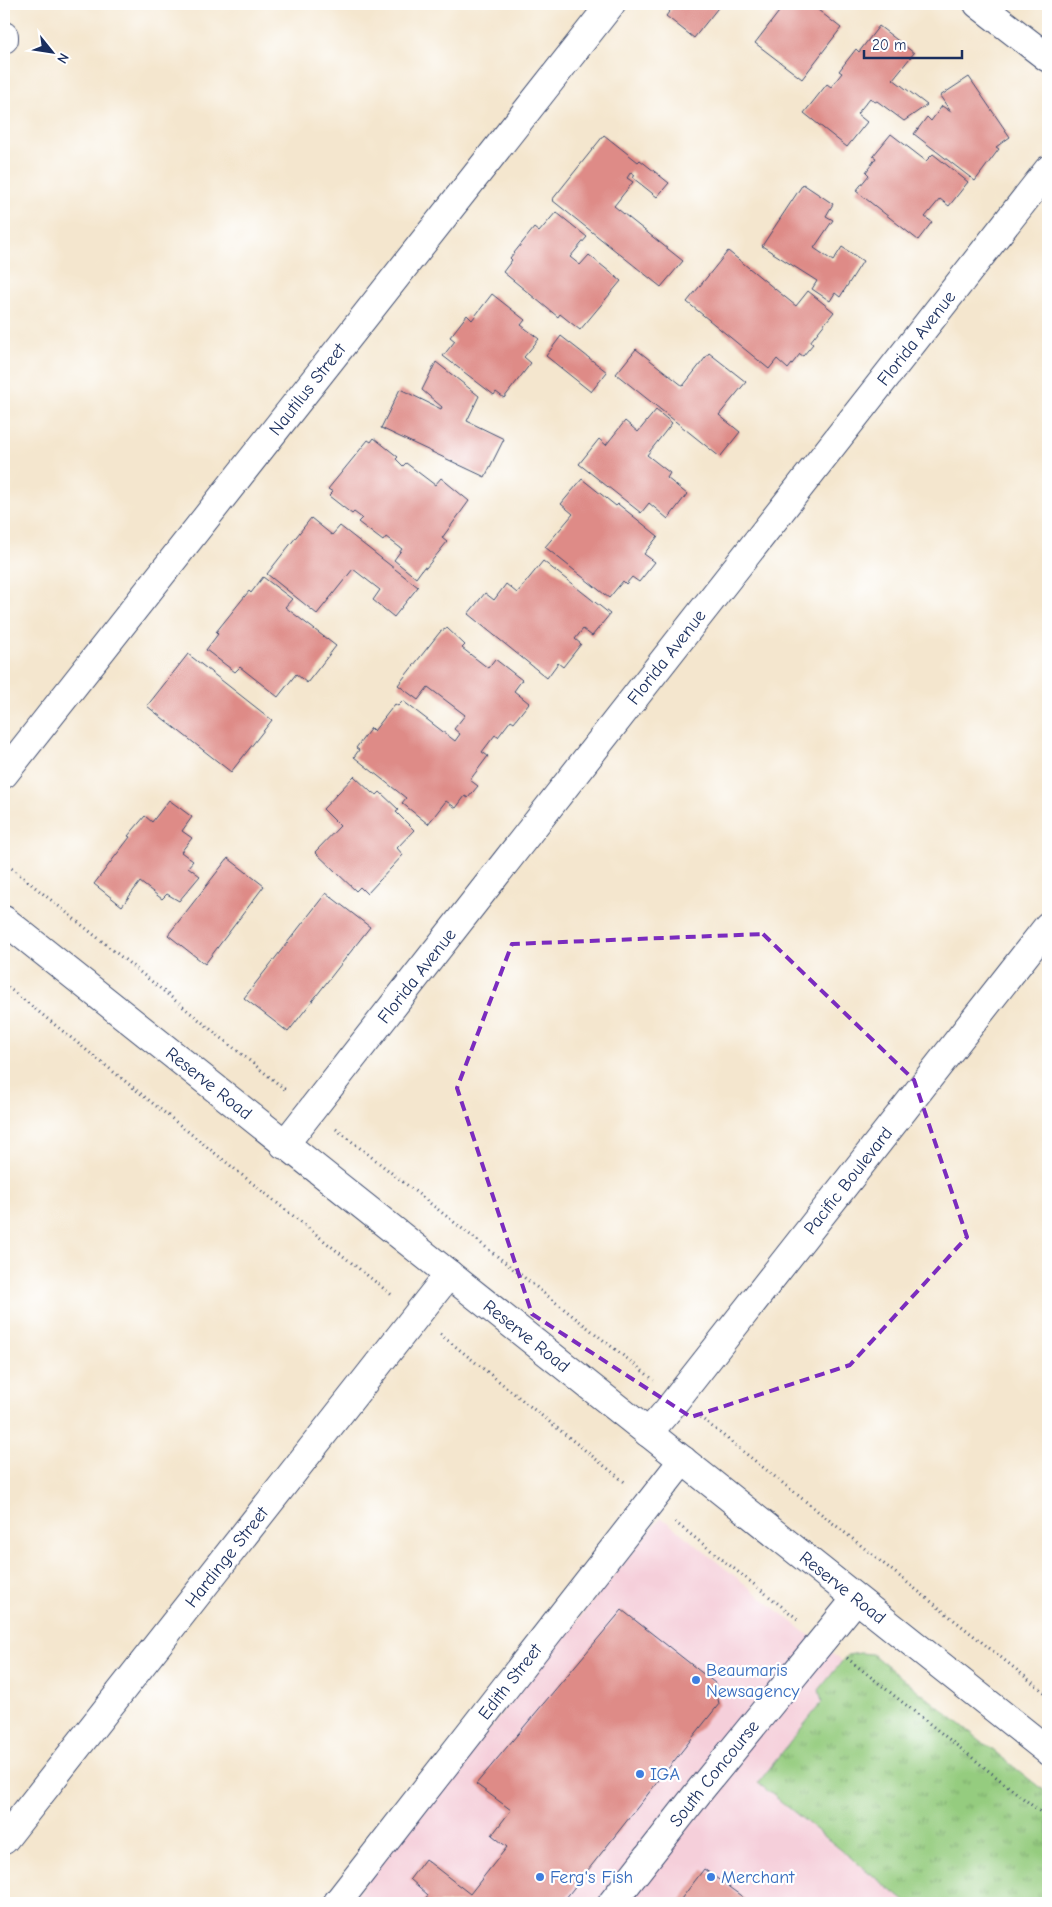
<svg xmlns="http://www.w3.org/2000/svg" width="1052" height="1907" font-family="'Comic Neue',sans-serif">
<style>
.built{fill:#f5cfda}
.park{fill:url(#park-tufts);stroke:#587e6e}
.building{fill:#de8b87}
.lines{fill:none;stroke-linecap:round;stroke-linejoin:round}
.minor-casing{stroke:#3c4a6f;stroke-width:30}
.path{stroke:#3c4a6f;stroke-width:3;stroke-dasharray:1 4;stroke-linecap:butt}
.minor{stroke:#fff;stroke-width:28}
.marked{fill:none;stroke:#7b2cbf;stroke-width:4;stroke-dasharray:10 6;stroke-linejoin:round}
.shop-dot{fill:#3f7fe0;stroke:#fff;stroke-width:2}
.labels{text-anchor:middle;stroke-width:4.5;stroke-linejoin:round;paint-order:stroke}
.street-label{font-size:18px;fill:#1b2f5e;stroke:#fff}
.shop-label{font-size:18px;fill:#366cbe;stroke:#fff;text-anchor:start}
</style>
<defs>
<pattern id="park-tufts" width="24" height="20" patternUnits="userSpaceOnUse" patternTransform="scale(1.25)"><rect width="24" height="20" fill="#95cc7f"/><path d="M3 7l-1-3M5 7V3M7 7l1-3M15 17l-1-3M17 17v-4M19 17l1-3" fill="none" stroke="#79a66b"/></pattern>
</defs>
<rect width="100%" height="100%" fill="#fff"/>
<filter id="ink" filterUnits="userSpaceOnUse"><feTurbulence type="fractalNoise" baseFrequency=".02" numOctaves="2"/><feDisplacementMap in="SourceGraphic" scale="10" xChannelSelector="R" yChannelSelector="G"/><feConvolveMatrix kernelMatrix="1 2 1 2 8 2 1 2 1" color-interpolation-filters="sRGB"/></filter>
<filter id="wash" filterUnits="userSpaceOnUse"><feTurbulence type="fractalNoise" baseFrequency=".0096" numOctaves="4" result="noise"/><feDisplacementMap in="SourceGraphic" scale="20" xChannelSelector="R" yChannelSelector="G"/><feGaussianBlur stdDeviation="1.12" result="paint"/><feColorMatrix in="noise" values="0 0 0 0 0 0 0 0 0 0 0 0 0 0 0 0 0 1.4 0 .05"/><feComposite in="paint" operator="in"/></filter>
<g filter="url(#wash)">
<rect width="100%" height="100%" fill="#f4e6ce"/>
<!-- built -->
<path class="built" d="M661,1517L1005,1792L1048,1903H349Z"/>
<!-- park -->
<path class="park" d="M860,1653L872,1654L1048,1794V1903H907L758,1783L822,1702L819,1690L847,1655Z"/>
<g id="blocks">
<!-- building -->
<path class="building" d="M675,4H721L694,38L666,16Z
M785,4H814L813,6L841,28L802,79L755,43Z
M879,26L914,53L893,79L927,105L904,121L877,101L875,102L870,98L857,114L867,122L847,147L804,113L827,84L831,87L842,73L839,71L856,49L859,52Z
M969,77L1010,137L996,147L999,149L975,181L914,134L927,117L931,121L942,106L951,112L940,96Z
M891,134L926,161L933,154L968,182L949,206L940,199L925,217L932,222L918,240L856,191L869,175L866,172L876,158L873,156Z
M604,135L638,162L640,160L669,183L657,197L633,178L635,175L631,172L627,178L633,182L614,206L683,261L661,287L552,200Z
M803,184L833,204L826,216L833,220L814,248L833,261L842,247L863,261L840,297L835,293L830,301L812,289L817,281L762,246Z
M556,212L587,237L570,257L580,265L589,255L621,281L580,330L560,314L558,317L503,272L512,260L510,258L534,228L539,232Z
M728,251L796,306L808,291L834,312L810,342L813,344L803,356L800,354L788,369L777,359L769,369L687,302Z
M492,294L525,320L521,325L539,339L524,357L531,363L504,398L496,392L494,395L443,356L455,341L450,337L467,315L472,320Z
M561,336L607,372L591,392L546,356Z
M636,349L683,386L709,353L746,382L719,415L740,432L720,457L616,374Z
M436,362L479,396L467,421L504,439L485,477L381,428L400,389L441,409L442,407L422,390Z
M656,410L672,423L647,455L670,473L667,478L687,494L668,519L649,503L641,513L579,464L599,439L606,445L625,421L638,432Z
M374,438L398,457L396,459L403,466L406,463L435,485L441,478L469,501L442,538L447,542L426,568L424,567L416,578L394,560L402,549L386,537L383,541L358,522L362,518L354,512L352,514L329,496L333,492L328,489L368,440L371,442Z
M582,479L616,506L618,504L658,536L644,554L655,562L639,582L632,577L626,584L623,581L609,598L545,547L573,514L561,504Z
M311,518L332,535L340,526L418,587L394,617L373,600L380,590L353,569L317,614L267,574Z
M543,561L610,614L592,636L583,629L575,639L581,644L563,667L558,663L547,678L468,614L485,593L494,600L506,584L517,593Z
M263,577L292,599L285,607L336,646L307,683L296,674L278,697L240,667L235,672L206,650L218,634L216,632L249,591L251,593Z
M447,628L465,645L462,648L488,668L495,659L522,680L514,691L529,703L514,722L511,720L498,737L495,735L482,752L488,756L470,780L478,786L468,798L465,796L456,808L446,801L428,824L402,803L406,798L354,757L359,750L356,748L371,728L374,731L395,704L398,706L403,701L455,741L460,734L454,729L465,715L428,687L418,700L398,685L440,632Z
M188,654L272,720L231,772L147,706Z
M354,776L372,793L373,792L377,795L380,792L399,810L396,812L414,830L397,848L403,855L367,894L360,887L356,891L315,852L340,826L323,809Z
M169,800L192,817L182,831L192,838L181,852L193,861L188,867L200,876L179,901L167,894L162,899L140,882L122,906L94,884L130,837L128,836L145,816L152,822Z
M228,858L264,886L205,964L168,935Z
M326,893L370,927L288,1032L244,998Z
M622,1610L715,1683L719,1704L562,1903H422L428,1895L410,1879L425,1859L470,1894L507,1847L492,1835L511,1810L476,1784Z
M704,1869L751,1903H678Z"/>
</g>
</g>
<g filter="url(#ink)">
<use href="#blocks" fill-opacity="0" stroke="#3c4a6f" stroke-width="1"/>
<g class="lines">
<defs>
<g id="minor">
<path d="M978,4L1048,58"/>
<path d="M4,36V39"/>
<path id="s1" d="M4,774L611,4"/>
<path id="s2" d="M4,920L1048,1751"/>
<path id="s3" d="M284,1145L1048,170"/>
<path id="s4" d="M648,1433L668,1410L1048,926"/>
<path id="s5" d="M4,1840L449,1274"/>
<path id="s6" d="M337,1903L683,1460"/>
<path id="s7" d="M612,1903L701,1789L856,1599"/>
</g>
</defs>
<!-- minor casing -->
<use href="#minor" class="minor-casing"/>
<!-- path -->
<path class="path" d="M4,862L287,1091
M4,984L393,1296
M336,1129L654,1380
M440,1334L627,1484
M700,1417L1048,1695
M675,1522L799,1620
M847,1658L1048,1818"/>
<!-- minor -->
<use href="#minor" class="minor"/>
</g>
</g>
<!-- marked area -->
<path class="marked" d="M763,934L914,1080L967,1237L850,1365L691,1417L532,1314L457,1088L512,944Z"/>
<!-- markers -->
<g class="shop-dot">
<circle cx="696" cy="1680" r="5"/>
<circle cx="640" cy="1774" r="5"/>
<circle cx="540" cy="1877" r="5"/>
<circle cx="711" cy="1877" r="5"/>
</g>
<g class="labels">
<!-- street labels -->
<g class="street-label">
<text dy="6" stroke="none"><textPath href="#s3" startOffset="1025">Florida Avenue</textPath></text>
<text dy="6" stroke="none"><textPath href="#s1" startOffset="490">Nautilus Street</textPath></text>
<text dy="6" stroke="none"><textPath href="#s3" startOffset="620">Florida Avenue</textPath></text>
<text dy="6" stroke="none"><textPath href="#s3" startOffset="215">Florida Avenue</textPath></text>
<text dy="6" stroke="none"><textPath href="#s2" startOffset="262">Reserve Road</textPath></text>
<text dy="6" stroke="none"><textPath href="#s4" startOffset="322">Pacific Boulevard</textPath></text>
<text dy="6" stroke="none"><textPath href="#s2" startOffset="668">Reserve Road</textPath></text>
<text dy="6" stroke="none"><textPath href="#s5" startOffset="360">Hardinge Street</textPath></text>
<text dy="6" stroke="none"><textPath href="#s2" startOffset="1072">Reserve Road</textPath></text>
<text dy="6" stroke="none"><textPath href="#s6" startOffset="281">Edith Street</textPath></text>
<text dy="6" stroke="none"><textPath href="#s7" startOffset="165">South Concourse</textPath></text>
</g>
<!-- shop labels -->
<g class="shop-label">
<text x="706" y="1676">Beaumaris<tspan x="706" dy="21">Newsagency</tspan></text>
<text x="650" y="1780">IGA</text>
<text x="550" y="1883">Ferg's Fish</text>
<text x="721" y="1883">Merchant</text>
</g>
</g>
<!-- margin -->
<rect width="1052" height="1907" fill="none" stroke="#fff" stroke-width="20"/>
<!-- north arrow -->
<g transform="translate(52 52) rotate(120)" stroke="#ffffff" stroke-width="4" paint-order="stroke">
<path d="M0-4L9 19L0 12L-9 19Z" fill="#1b2f5e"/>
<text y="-8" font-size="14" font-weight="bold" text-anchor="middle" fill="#1b2f5e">N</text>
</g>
<!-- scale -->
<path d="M864 50v8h98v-8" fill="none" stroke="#1b2f5e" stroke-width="2.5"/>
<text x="872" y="50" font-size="15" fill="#1b2f5e" stroke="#ffffff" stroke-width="4" paint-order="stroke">20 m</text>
</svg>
